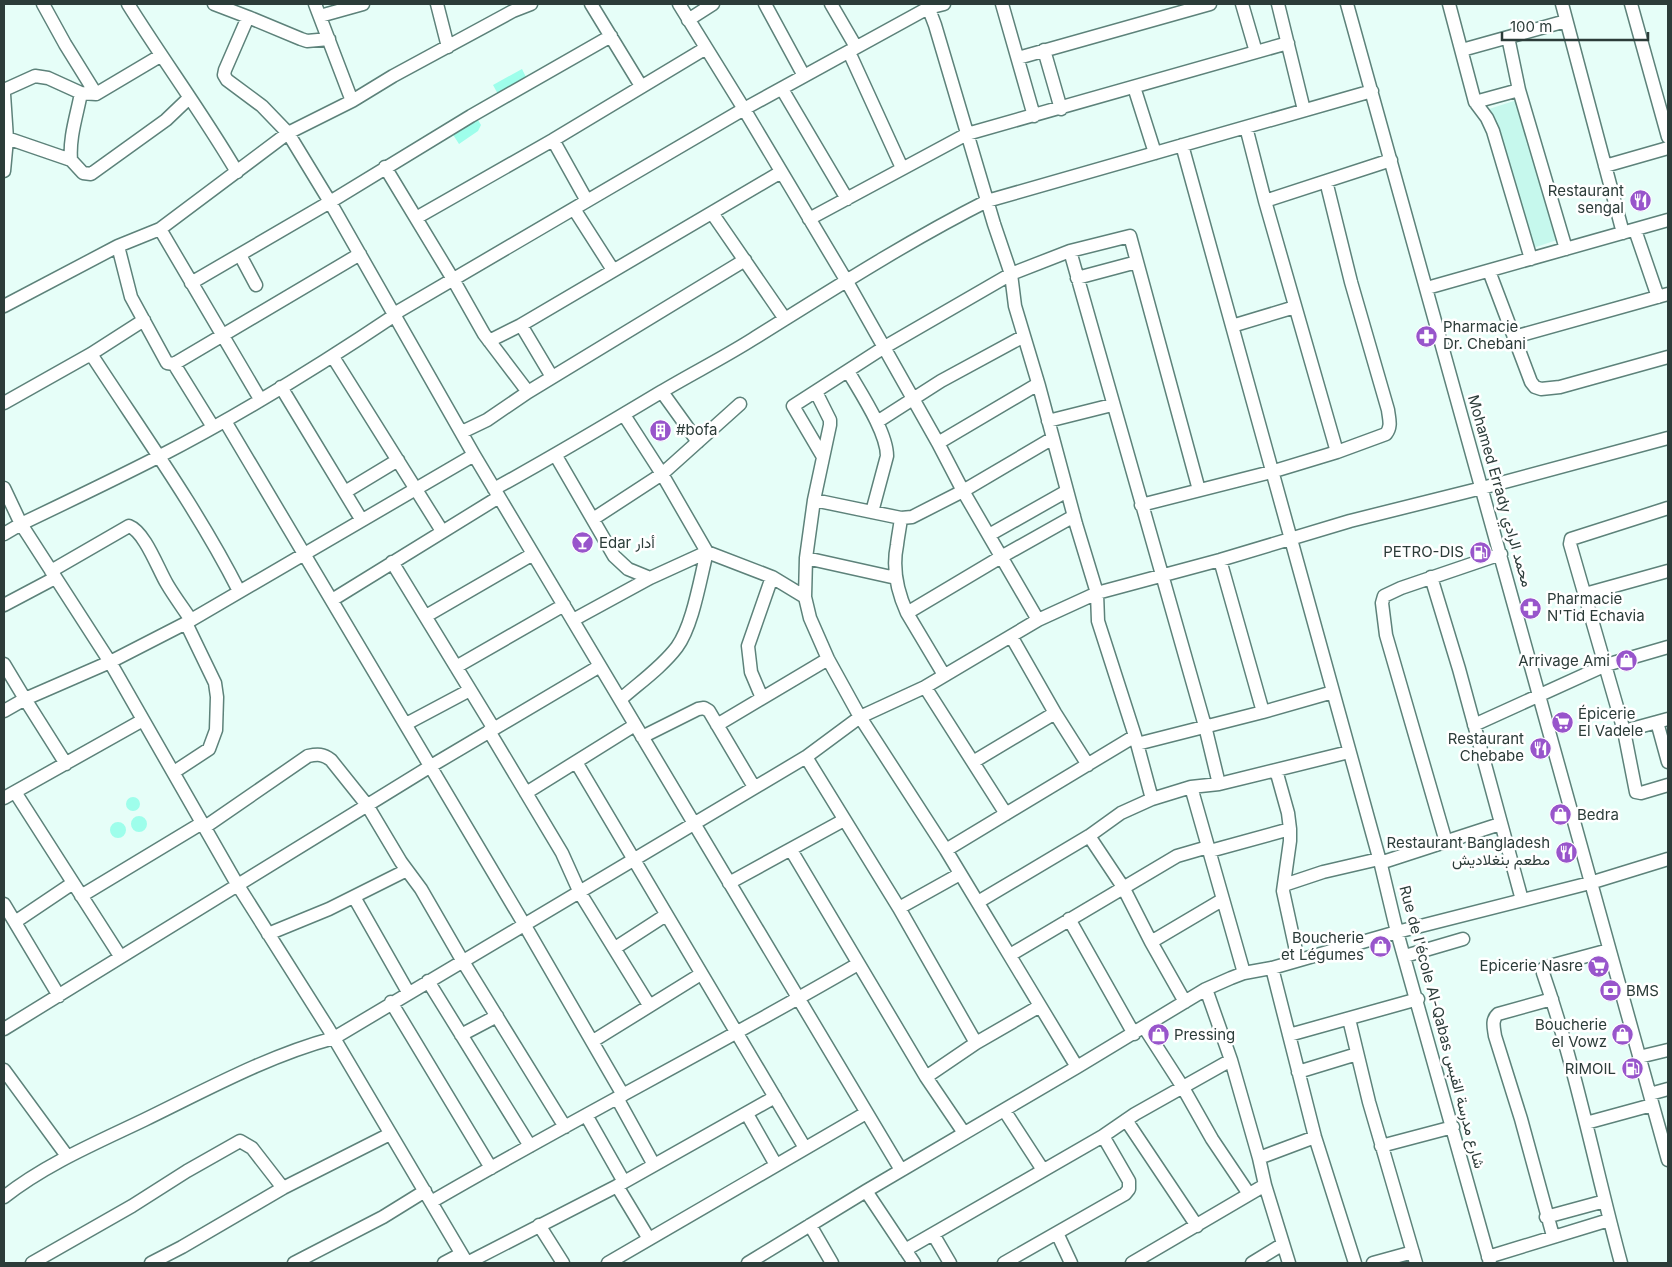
<svg xmlns="http://www.w3.org/2000/svg" width="1672" height="1267" font-family="Inter,Vazirmatn,sans-serif">
<style>
.built{fill:#c6f8ed}
.green{fill:#9efeeb}
.lines{fill:none;stroke-linecap:round;stroke-linejoin:round}
.minor-casing{stroke:#5d827a;stroke-width:15}
.minor{stroke:#fff;stroke-width:12}
.labels{text-anchor:middle;stroke-width:5;stroke-linejoin:round;paint-order:stroke}
.poi-label{font-size:15px;fill:#2c3c39;stroke:#fff;text-anchor:end}
.street-label{font-size:15px;fill:#2c3c39;stroke:#fff}
</style>
<rect width="100%" height="100%" fill="#e6fef8"/>
<!-- built -->
<path class="built" d="M1517,100L1560,239L1533,248L1489,109Z"/>
<!-- green -->
<path class="green" d="M522,69L527,79L499,96L493,85Z
M476,117L481,125L478,131L459,144L452,133Z
M126 804a7 7 0 1 1 14 0a7 7 0 1 1-14 0Z
M131 824a8 8 0 1 1 16 0a8 8 0 1 1-16 0Z
M110 830a8 8 0 1 1 16 0a8 8 0 1 1-16 0Z"/>
<g class="lines">
<defs>
<path id="minor" d="M43,4L65,44L96,94
M128,4C163,60 203,114 237,172
M214,4L248,17L301,39L307,41L329,39
M437,4L448,47
M591,4L641,86
M679,4L744,109L846,280L938,443L963,491L1038,620
M765,4L804,76
M831,4L856,47
M927,4L935,25L994,224L1011,274L1015,306L1039,386L1076,524L1097,593L1220,560L1350,521L1482,488L1668,438
M1002,4L1034,116
M1242,4L1256,52
M1278,4L1304,110
M1347,4L1668,1160
M1449,4L1475,102L1487,118L1493,131L1531,259
M1562,4L1623,233
M1631,4L1668,137
M320,16L363,4
M248,17L225,70L224,75L227,80L262,106L288,133L330,202L474,455L901,1170
M688,20L713,4
M1508,37L1519,90L1566,249
M1044,50L1061,109
M1462,50L1566,21
M849,52L902,168
M1018,58L1210,4
M1134,87L1155,153
M782,89L847,199
M4,90L35,76L48,78L81,93L96,94L160,56
M81,93C77,115 69,137 71,160L83,173L91,174L166,120L189,98
M4,94L7,139L4,171
M352,101L393,76L513,11L531,4
M1475,102L1519,90
M1246,127L1265,201L1337,452
M4,137L71,160
M553,140L587,201
M1182,145L1381,865L1397,932L1490,1263
M1605,166L1668,148
M385,167L454,281L484,334L528,392
M1265,201L1391,160
M574,209L613,270
M712,213L785,319
M416,218L553,140L706,48
M809,219L967,134L1288,43
M160,229L260,399
M1635,230L1658,297
M118,246L131,297L167,363L174,364L213,427
M1070,251L1205,726L1219,784
M240,255L256,285
M1489,271L1531,382L1535,387L1541,389L1560,387L1668,357
M1077,278L1137,262
M191,283L330,202L471,116L611,36
M1427,288L1668,220
M4,306L118,246L160,229L288,133L352,101L315,4
M521,325L552,377
M1232,326L1295,307
M1514,337L1668,294
M489,341L521,325L781,172
M91,354C141,431 198,510 239,591
M333,357L442,531
M174,364L360,254
M848,371C860,392 887,432 887,456L872,512
M281,387L361,519
M662,392L698,442
M816,392L830,420V425L814,500L806,558L805,597L810,618L828,659L860,717L946,850L1077,1067
M4,403L91,354L144,320
M225,421L524,924L623,1095
M1048,421L1112,405
M877,422L941,381L1024,336
M462,432L487,420L528,392L745,260
M938,443L1038,384
M556,456L614,556L628,569L650,578
M823,457L793,406L883,348L1011,274L1070,251L1130,236L1199,490
M4,488L21,524L110,662L237,884L328,1028L467,1263
M494,489C551,458 606,425 661,392C691,374 723,358 753,339C830,291 906,242 987,201L1372,91
M345,492L398,460
M814,500L901,518
M1141,505L1271,472L1337,452L1386,434C1392,426 1389,419 1388,410L1351,282L1326,181
M1668,508L1571,539L1570,544L1624,731L1636,792L1641,793L1668,785
M593,519L662,474L740,404
M4,534L21,524C67,502 113,480 158,457C240,415 319,366 395,315L399,311L744,109L928,8L944,4
M989,535L1067,491
M806,558L896,578
M1220,560L1263,712
M392,562L494,729
M51,571L129,526C145,532 158,569 167,584C174,596 183,608 191,620
M1431,577L1459,669L1522,900
M1585,594L1668,571
M332,600L499,497
M4,605L55,578
M907,613C897,591 892,569 897,545C898,536 900,527 901,518L912,517L963,491L1053,438
M426,616L533,554
M573,620L650,578L707,552L662,474L624,415
M1011,636L1055,713L1088,765
M4,664L25,699L110,662L186,623L474,455
M456,667L564,605
M944,675L907,613L1001,557L1074,516
M925,687L1006,814
M762,698L751,672L748,646L772,577
M621,699C639,683 662,667 677,647C693,625 700,579 707,552L772,577L805,597
M4,711L25,699L66,764
M1657,722L1668,762
M406,724L470,690
M717,725L828,659
M1474,725L1606,665L1668,647
M489,731L562,853L580,893L649,1005
M1624,731L1668,719
M642,737L698,709L704,708L709,711L754,787
M1137,744L1263,712L1333,692
M806,757L899,908L976,1043
M576,762L805,1148
M973,762L1055,713
M1276,770L1288,813L1290,829V841L1283,891L1298,960
M174,772L209,749L216,730L217,697L215,683L186,623
M1191,787L1244,973
M15,792L120,956
M526,793L635,725
M4,798L143,720
M205,827L308,756C318,754 323,754 331,760L367,805L401,862L421,889L462,960L565,1127
M1089,836L1123,887L1151,942L1185,1002
M1446,842L1386,635L1382,603L1384,596L1401,588L1501,554
M791,850L926,1077L964,1133
M946,850L1135,736
M1210,851L1290,829
M1380,863L1500,824
M729,883L844,820
M1284,885L1323,872L1379,859
M81,896L202,823
M354,897L408,992
M978,902L1089,836L1121,813L1152,799L1191,787L1219,784L1349,752
M4,904L59,996
M899,908L960,874
M1069,919L1134,1034
M15,922L73,883
M268,934L329,909L407,870
M1151,942L1222,900
M615,948L666,915
M1609,950L1546,967L1543,969V973C1576,1068 1595,1167 1621,1263
M1010,955L1177,856L1208,847
M1405,956L1463,939
M1272,968L1315,1137L1355,1263
M428,981L530,1146
M1206,989L1231,1060L1259,1158L1265,1185L1289,1263
M1552,999L1498,1014C1491,1020 1494,1028 1495,1036L1521,1119L1553,1236
M391,1002L491,1168
M1349,1019L1369,1102L1416,1263
M1144,1027L1182,1086L1212,1139L1249,1194
M4,1029L431,766L600,666
M461,1035L497,1016
M1289,1035L1418,999
M593,1041L701,974
M1639,1057L1668,1050
M4,1070L67,1156
M1298,1072L1357,1054
M926,1077L976,1043L1040,1006
M1650,1094L1668,1089
M617,1098L654,1165
M1004,1110L1043,1170
M747,1114L776,1165
M586,1115L624,1182
M1126,1120L1197,1226
M1586,1123L1652,1105
M1381,1146L1453,1127
M1259,1158L1315,1137
M617,1186L649,1239
M866,1191L914,1263
M4,1197C46,1164 96,1143 144,1120C206,1090 267,1056 334,1038L806,757L860,717L925,687L1038,620L1097,593L1098,621L1135,736L1152,799
M431,1202C572,1120 717,1046 858,964
M1546,1217L1605,1201
M539,1225L563,1263
M810,1225L832,1263
M1057,1233L1071,1263
M933,1234L950,1263
M905,1250L1103,1136L1135,1114L1231,1060
M1488,1257L1609,1220
M32,1263L132,1206L187,1171L240,1141L252,1148L283,1188
M151,1263L182,1247L283,1188L390,1134
M294,1263L383,1217L425,1191
M444,1263L461,1254
M467,1263L617,1186L775,1097
M608,1263L866,1113
M748,1263L866,1191L1077,1067L1206,989L1231,978L1244,973L1272,968L1397,932L1590,883L1668,859
M1004,1263L1125,1194L1129,1189V1181L1103,1136
M1132,1263L1265,1185
M1252,1263L1283,1244
M1373,1263L1413,1252"/>
</defs>
<!-- minor casing -->
<use href="#minor" class="minor-casing"/>
<!-- minor -->
<use href="#minor" class="minor"/>
</g>
<!-- icons -->
<defs>
<symbol id="restaurant-disc" viewBox="-11 -11 22 22"><circle r="9.5" fill="#9855cb" stroke="#fff"/><path d="M-5-6h1v4h1v-4h1v4h1v-4h1v5L-1.5 .5V6h-2V.5L-5-1ZM5-6V6H3V1.5H1.5Q1.5-4 5-6Z" fill="#fff"/></symbol>
<symbol id="pharmacy-disc" viewBox="-11 -11 22 22"><circle r="9.5" fill="#9855cb" stroke="#fff"/><path d="M-2-6h4v4h4v4h-4v4h-4v-4h-4v-4h4Z" fill="#fff"/></symbol>
<symbol id="building-disc" viewBox="-11 -11 22 22"><circle r="9.5" fill="#9855cb" stroke="#fff"/><path d="M-4-6H4V6H1V3H-1V6H-4ZM-2.5-4.3h1.7v1.8h-1.7ZM.8-4.3h1.7v1.8H.8ZM-2.5-1h1.7V.8h-1.7ZM.8-1h1.7V.8H.8Z" fill="#fff"/></symbol>
<symbol id="bar-disc" viewBox="-11 -11 22 22"><circle r="9.5" fill="#9855cb" stroke="#fff"/><path d="M-6-5H6L.8 .8V4.5H3.5V6h-7V4.5H-.8V.8Z" fill="#fff"/></symbol>
<symbol id="fuel-disc" viewBox="-11 -11 22 22"><circle r="9.5" fill="#9855cb" stroke="#fff"/><path d="M-5.5-6h7V0h2V4h1.3V-2.5L3-4.5l.8-.8L6-3V5H2.5V1h-1V6h-7ZM-4.2-4.7v3.2H.2V-4.7Z" fill="#fff"/></symbol>
<symbol id="shop-disc" viewBox="-11 -11 22 22"><circle r="9.5" fill="#9855cb" stroke="#fff"/><path d="M-5-2.5h2.3a2.7 3.5 0 0 1 5.4 0H5L5.5 6h-11ZM-1.5-2.5h3a1.5 2.3 0 0 0-3 0Z" fill="#fff"/></symbol>
<symbol id="supermarket-disc" viewBox="-11 -11 22 22"><circle r="9.5" fill="#9855cb" stroke="#fff"/><path d="M-6-5.5h2.5l.6 2H6L4.5 2H-2.5L-4.4-4H-6ZM-1.5 3.2a1.3 1.3 0 1 0 .1 0ZM3 3.2a1.3 1.3 0 1 0 .1 0Z" fill="#fff"/></symbol>
<symbol id="bank-disc" viewBox="-11 -11 22 22"><circle r="9.5" fill="#9855cb" stroke="#fff"/><path d="M-6-4H6V4H-6ZM0-2.3a2.3 2.3 0 1 0 0 4.6a2.3 2.3 0 1 0 0-4.6Z" fill="#fff"/></symbol>
</defs>
<g fill-rule="evenodd">
<use href="#restaurant-disc" x="1628" y="188" width="25" height="25"/>
<use href="#pharmacy-disc" x="1414" y="324" width="25" height="25"/>
<use href="#building-disc" x="648" y="418" width="25" height="25"/>
<use href="#bar-disc" x="570" y="530" width="25" height="25"/>
<use href="#fuel-disc" x="1468" y="540" width="25" height="25"/>
<use href="#pharmacy-disc" x="1518" y="596" width="25" height="25"/>
<use href="#shop-disc" x="1614" y="648" width="25" height="25"/>
<use href="#supermarket-disc" x="1550" y="710" width="25" height="25"/>
<use href="#restaurant-disc" x="1528" y="736" width="25" height="25"/>
<use href="#shop-disc" x="1548" y="802" width="25" height="25"/>
<use href="#restaurant-disc" x="1554" y="840" width="25" height="25"/>
<use href="#shop-disc" x="1368" y="934" width="25" height="25"/>
<use href="#supermarket-disc" x="1586" y="954" width="25" height="25"/>
<use href="#bank-disc" x="1598" y="978" width="25" height="25"/>
<use href="#shop-disc" x="1610" y="1022" width="25" height="25"/>
<use href="#shop-disc" x="1146" y="1022" width="25" height="25"/>
<use href="#fuel-disc" x="1620" y="1056" width="25" height="25"/>
</g>
<g class="labels">
<!-- poi labels -->
<g class="poi-label">
<text x="1624" y="196">Restaurant<tspan x="1624" dy="17">sengal</tspan></text>
<text x="1443" y="332" text-anchor="start">Pharmacie<tspan x="1443" dy="17">Dr. Chebani</tspan></text>
<text x="676" y="435" text-anchor="start">#bofa</text>
<text x="599" y="548" text-anchor="start">Edar أدار</text>
<text x="1464" y="557">PETRO-DIS</text>
<text x="1547" y="604" text-anchor="start">Pharmacie<tspan x="1547" dy="17">N'Tid Echavia</tspan></text>
<text x="1610" y="666">Arrivage Ami</text>
<text x="1578" y="719" text-anchor="start">Épicerie<tspan x="1578" dy="17">El Vadele</tspan></text>
<text x="1524" y="744">Restaurant<tspan x="1524" dy="17">Chebabe</tspan></text>
<text x="1577" y="820" text-anchor="start">Bedra</text>
<text x="1550" y="848">Restaurant Bangladesh<tspan x="1550" dy="17">مطعم بنغلاديش</tspan></text>
<text x="1364" y="943">Boucherie<tspan x="1364" dy="17">et Légumes</tspan></text>
<text x="1583" y="971">Epicerie Nasre</text>
<text x="1626" y="996" text-anchor="start">BMS</text>
<text x="1607" y="1030">Boucherie<tspan x="1607" dy="17">el Vowz</tspan></text>
<text x="1174" y="1040" text-anchor="start">Pressing</text>
<text x="1616" y="1074">RIMOIL</text>
</g>
<!-- street labels -->
<g class="street-label">
<text transform="translate(1500 491) rotate(74)" y="5">Mohamed Errady محمد الرادي</text>
<text transform="translate(1442 1027) rotate(75)" y="5">Rue de l'école Al-Qabas شارع مدرسة القبس</text>
</g>
</g>
<!-- border -->
<rect width="1672" height="1267" fill="none" stroke="#2c3c39" stroke-width="10"/>
<!-- scale -->
<path d="M1502 32v8h146v-8" fill="none" stroke="#2c3c39" stroke-width="2.5"/>
<text x="1510" y="32" font-size="15" fill="#2c3c39" stroke="#ffffff" stroke-width="4" paint-order="stroke">100 m</text>
</svg>
